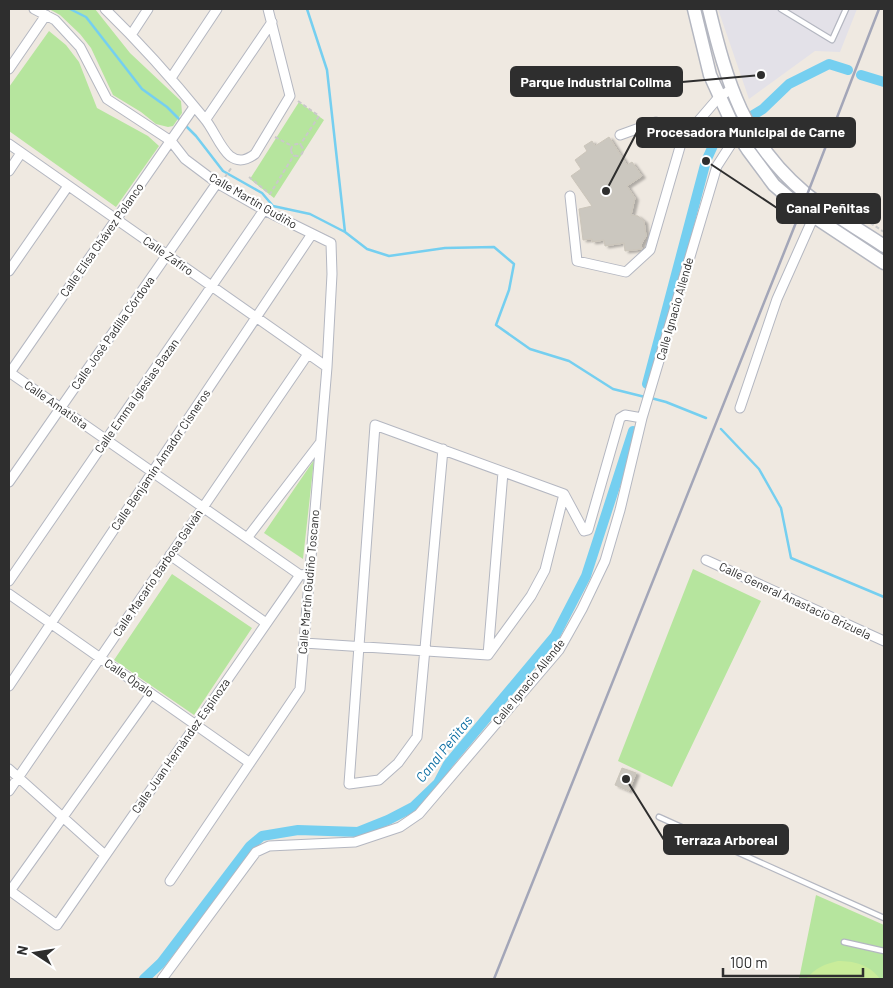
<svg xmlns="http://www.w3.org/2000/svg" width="893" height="988" font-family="Barlow,sans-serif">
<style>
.industrial{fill:#e3e1e8}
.green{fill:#b6e59e}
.pitch{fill:#c9ec9a}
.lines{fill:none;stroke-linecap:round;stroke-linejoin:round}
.stream{stroke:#75cff0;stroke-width:2.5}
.canal{stroke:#75cff0;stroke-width:10}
.building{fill:#cbc7bf;stroke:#cbc5ba;filter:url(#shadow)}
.lane-casing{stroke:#b4b7c1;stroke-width:7}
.street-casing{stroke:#b4b7c1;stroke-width:11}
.secondary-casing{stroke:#b4b7c1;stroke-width:15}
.path{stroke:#c9c9c9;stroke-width:2;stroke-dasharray:4 2.5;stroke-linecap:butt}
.lane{stroke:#fff;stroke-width:4.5}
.street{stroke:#fff;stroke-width:9}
.secondary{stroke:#fff;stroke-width:12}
.rail{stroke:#a3a6b8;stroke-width:2.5}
.labels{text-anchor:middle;stroke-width:4.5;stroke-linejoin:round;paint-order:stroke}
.street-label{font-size:12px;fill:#2e2e2e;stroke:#fff}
.water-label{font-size:14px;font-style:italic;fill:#0d6fa3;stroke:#fff}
.leader{fill:none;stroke:#2e2e2e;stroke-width:2}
.callout-dot{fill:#2e2e2e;stroke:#fff;stroke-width:2}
.callout{fill:#2e2e2e;stroke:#2e2e2e;stroke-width:2}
.callout-label{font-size:14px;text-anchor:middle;font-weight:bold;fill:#fff}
</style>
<defs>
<filter id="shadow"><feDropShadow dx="3.5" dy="2" stdDeviation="1" flood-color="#0004"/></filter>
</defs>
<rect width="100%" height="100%" fill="#efe9e1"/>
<!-- industrial -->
<path class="industrial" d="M718,9H857L840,52L815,51L749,99Z"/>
<!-- green -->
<path class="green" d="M49,9H95L130,53L181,101L182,113L173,126L168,127L156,124L141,112L113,95L91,48L80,34L60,15Z
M49,31L66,45L79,62L97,108L148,136L159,146L116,207L9,131V87Z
M299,102L324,120L274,198L250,179Z
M314,460L303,559L264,533Z
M693,569L761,601L672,787L618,761Z
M172,574L252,628L194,715L114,660Z
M816,895L884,925V979H799Z"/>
<!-- pitch -->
<path class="pitch" d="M838,961C854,961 870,965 880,979H806C815,968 825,964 838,961Z"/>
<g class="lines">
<!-- stream -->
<path class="stream" d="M70,9L86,17L142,89L167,107L196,136L223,171L262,193L273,206L310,214L345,232L367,249L389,256L445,248L494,247L514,264L509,290L496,325L530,349L569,361L613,389L645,397
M307,9L327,70L345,232
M651,398L666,402L706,418
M721,429L759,469L781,508L791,558L884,597"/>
<!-- canal -->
<path class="canal" d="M861,75L884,82
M647,384L706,161L717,137L763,109L789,84L829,64L848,70
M144,979L161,963L250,846L262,836L298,830L358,832L388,820L413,807L438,783L448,764L555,636L586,576L633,431"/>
</g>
<!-- building -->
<path class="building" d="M609,137L627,165L632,162L642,176L627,186L635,198L631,215L638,216L644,221L646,236L641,245L642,249L625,251L624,243L605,246L604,240L592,242V239L583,240L579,209L592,206L571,176L581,169L575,160L587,151L584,146L592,141L595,146Z
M622,768L636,773L629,791L615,785Z"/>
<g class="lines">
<defs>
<path id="lane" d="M781,9L832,40L846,9
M659,817L884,918
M844,942L884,951"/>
<path id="street" d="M34,9L55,20L80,47L107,99L171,141L185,159L217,183L264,210L331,243L332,274L327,367L300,689L170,881
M105,9C140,43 173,80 204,118C213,128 220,148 230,156C239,163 247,160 255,154L290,96L268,9
M131,35L148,9
M9,69L46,15
M171,78L217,9
M206,119L272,22
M620,135L656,122L682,140
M9,144L327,367
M9,171L21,153
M570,196L577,261L626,272L650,250L682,140L719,97L732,89
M9,271L68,186
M9,372L300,575
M9,374L194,107
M740,408L777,299L814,216
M443,449L417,737L398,763L379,780L349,784L375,425L564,494
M9,482L217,183
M247,538L320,443
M170,555L266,623
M706,560L884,641
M9,581L264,210
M9,594L250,763
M304,643L488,655
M488,655L531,596L545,570L564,494L584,531L588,530L620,418L625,415L642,418
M488,655L503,472
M9,686L312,234
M9,769L105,855
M9,791L308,354
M9,890L57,925L300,575L309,574
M10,891L151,694
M162,979L256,852L269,846L355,842L400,827L419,814L559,650L582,609L605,561L620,510L642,418L717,166L737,135"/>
<path id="secondary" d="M694,9L710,75L735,130L748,150L774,185L801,208L884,263
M709,9C727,83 744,142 805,193C828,212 859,229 884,246"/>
</defs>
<!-- lane casing -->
<use href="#lane" class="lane-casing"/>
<!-- street casing -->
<use href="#street" class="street-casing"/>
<!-- secondary casing -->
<use href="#secondary" class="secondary-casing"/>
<!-- path -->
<path class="path" d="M298,101L319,116L300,145
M275,137L292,146
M291 150a6 6 0 1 1 12 0a6 6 0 1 1-12 0Z
M225,177L232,167
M249,177L270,194L294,155
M827,194L884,232"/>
<!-- lane -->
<use href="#lane" class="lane"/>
<!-- street -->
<use href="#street" class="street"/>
<!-- secondary -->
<use href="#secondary" class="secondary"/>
<!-- rail -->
<path class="rail" d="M494,979L807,195L879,9"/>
</g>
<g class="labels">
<!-- street labels -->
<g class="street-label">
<text transform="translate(253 201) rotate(30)" y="4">Calle Martín Gudiño</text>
<text transform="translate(102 240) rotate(-55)" y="4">Calle Elisa Chávez Polanco</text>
<text transform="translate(168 256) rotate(35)" y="4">Calle Zafiro</text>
<text transform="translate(675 309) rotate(-74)" y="4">Calle Ignacio Allende</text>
<text transform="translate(113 333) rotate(-55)" y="4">Calle José Padilla Córdova</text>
<text transform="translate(137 396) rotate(-55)" y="4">Calle Emma Iglesias Bazan</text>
<text transform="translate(56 405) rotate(35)" y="4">Calle Amatista</text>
<text transform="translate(161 460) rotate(-56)" y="4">Calle Benjamín Amador Cisneros</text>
<text transform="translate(158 573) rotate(-56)" y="4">Calle Macario Barbosa Galván</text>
<text transform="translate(309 582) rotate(-85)" y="4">Calle Martín Gudiño Toscano</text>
<text transform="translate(795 601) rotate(25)" y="4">Calle General Anastacio Brizuela</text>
<text transform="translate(129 678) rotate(35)" y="4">Calle Ópalo</text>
<text transform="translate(529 682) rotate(-51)" y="4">Calle Ignacio Allende</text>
<text transform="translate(181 746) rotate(-55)" y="4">Calle Juan Hernández Espinoza</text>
</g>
<!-- water labels -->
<g class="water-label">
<text transform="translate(444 749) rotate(-51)" y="5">Canal Peñitas</text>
</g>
</g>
<!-- callouts -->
<path class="leader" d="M761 75L682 82M606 191L637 132M706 161L777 208M626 779L664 840"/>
<g class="callout-dot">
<circle cx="761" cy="75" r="5"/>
<circle cx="606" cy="191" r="5"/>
<circle cx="706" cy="161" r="5"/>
<circle cx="626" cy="779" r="5"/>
</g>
<g class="callout">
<rect x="511" y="67" width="171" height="29" rx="5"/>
<rect x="637" y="118" width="218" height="29" rx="5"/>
<rect x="777" y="194" width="103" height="29" rx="5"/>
<rect x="664" y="825" width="124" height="29" rx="5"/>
</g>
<g class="callout-label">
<text x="596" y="87">Parque Industrial Colima</text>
<text x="746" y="137">Procesadora Municipal de Carne</text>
<text x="828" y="213">Canal Peñitas</text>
<text x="726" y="845">Terraza Arboreal</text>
</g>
<!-- border -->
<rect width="893" height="988" fill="none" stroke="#2e2e2e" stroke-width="20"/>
<!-- north arrow -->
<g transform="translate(35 953) rotate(282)" stroke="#ffffff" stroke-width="4" paint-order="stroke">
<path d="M0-4L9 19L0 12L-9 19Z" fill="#2e2e2e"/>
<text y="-8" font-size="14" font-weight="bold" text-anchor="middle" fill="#2e2e2e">N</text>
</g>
<!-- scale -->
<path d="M723 968v8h140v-8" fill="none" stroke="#2e2e2e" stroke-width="2.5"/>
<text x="730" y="968" font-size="15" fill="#2e2e2e" stroke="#ffffff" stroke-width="4" paint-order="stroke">100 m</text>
</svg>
